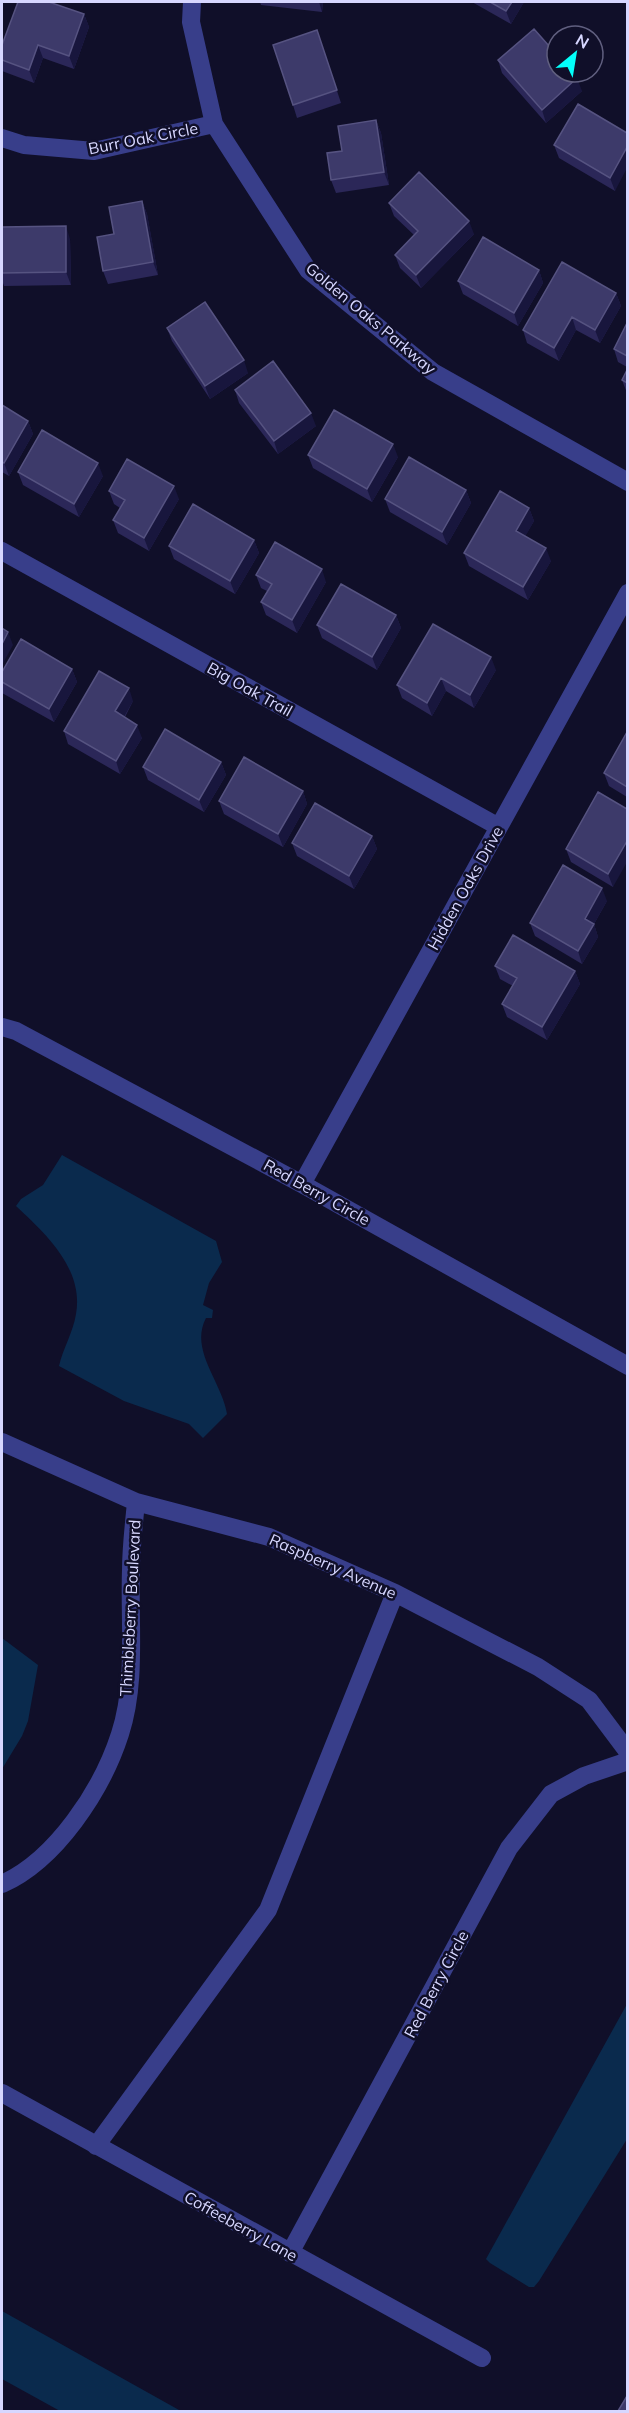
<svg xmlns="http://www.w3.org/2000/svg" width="629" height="2413" font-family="Mulish,sans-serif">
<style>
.water{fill:#0a2a4d}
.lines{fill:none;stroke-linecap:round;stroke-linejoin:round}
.minor{stroke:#383e8a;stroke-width:18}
.wall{fill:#2b2758}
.shaded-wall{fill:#18163d}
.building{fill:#3d3a6a;stroke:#565381;stroke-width:1.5}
.labels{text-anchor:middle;stroke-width:5;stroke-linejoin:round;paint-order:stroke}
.street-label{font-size:16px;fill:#d7d7ff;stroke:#100f29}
</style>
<rect width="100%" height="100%" fill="#100f29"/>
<!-- water -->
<path class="water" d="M62,1155L216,1241L222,1262L209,1283L203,1305L213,1310L212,1318H206C189,1350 222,1382 227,1414L203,1438L189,1424L124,1401L59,1366C63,1348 73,1333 76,1314C84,1269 46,1234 16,1206L21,1199L43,1185Z
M2,1638L38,1665L28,1721L22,1736L2,1769Z
M627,2004V2139L539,2281L534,2287H529L490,2263L486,2259Z
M2,2311L179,2410L182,2411H60L2,2379Z"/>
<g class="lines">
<!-- minor -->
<path class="minor" d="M192,2L191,22L214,124L308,270L433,372L628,482
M2,138L24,145L94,151L214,124
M2,551L499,827
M2,1027L16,1031L302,1184L628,1366
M302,1184L628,593
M2,1442L136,1502L269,1537L395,1593L538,1667L589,1700L628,1752
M2,1884C56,1860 102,1790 120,1734C137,1682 129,1624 131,1570C131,1547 134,1524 136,1502
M2,2093L482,2358
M96,2146L268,1910L395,1593
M290,2253L509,1848L551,1794L584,1776L628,1761"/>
</g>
<!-- wall -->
<path class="wall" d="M260,2H323L322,12L261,5Z
M472,2H524L511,24Z
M84,14L89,27L74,69L43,58L34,83L2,71V45Z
M317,30L341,103L297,118L293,105Z
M498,60L582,91L546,123L502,73Z
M376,120L381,133L389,185L336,193L331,180L342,151Z
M627,133L615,191L559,158L554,145Z
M142,201L147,214L158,275L108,284L103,271L114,234Z
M389,203L474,234L421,288L400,268L395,255L414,235L394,216Z
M2,227L70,239L71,285L4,286L2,280Z
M539,270L543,283L518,326L463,294L458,281Z
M616,293L621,306L600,343L576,330L559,361L527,343L523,330Z
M627,323V367L618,362L614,349Z
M167,328L248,373L210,399L172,341Z
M627,370V393L622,380Z
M235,390L316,426L278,454L239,403Z
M2,405L28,421L33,434L9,476L2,472Z
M308,455L398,457L372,502L313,468Z
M18,472L103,476L79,517L23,485Z
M466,490L471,503L447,545L390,512L385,499Z
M109,491L179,499L149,551L118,533L113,520L120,508L114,504Z
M529,508L534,521L525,536L551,561L528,600L469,566L464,553Z
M254,540L259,553L235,594L174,559L169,546Z
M256,575L326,582L297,633L266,615L261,602L267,591L261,588Z
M396,615L401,628L377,670L322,638L317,625Z
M72,669L77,682L54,722L2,693V672Z
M496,670L474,708L446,691L432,716L402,698L397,685Z
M133,701L125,717L142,738L120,774L68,744L64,731Z
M627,732V797L609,786L604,773Z
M221,762L226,775L204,812L148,780L143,767Z
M303,791L307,804L283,847L224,814L219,801Z
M627,809L613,887L571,862L566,849Z
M372,836L377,849L354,889L297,856L292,843Z
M607,901L594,924L598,937L582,964L535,936L530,923Z
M495,966L575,971L580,984L547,1040L507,1017L502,1004L513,986L500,979Z"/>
<!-- shaded-wall -->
<path class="shaded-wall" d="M319,2H323L322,12Z
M512,2H524L511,24L506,11Z
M84,14L89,27L74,69L69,56Z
M38,45L43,58L34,83L29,70Z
M577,78L582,91L546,123L542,110Z
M376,120L381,133L389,185L384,172Z
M627,147V168L615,191L610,178Z
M142,201L147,214L158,275L153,262Z
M469,221L474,234L421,288L416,275Z
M66,226L70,239L71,285L66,272Z
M539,270L543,283L518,326L514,313Z
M616,293L621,306L600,343L595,330Z
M572,317L576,330L559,361L554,348Z
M244,360L248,373L210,399L205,386Z
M311,413L316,426L278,454L274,441Z
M28,421L33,434L9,476L4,463Z
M393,444L398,457L372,502L367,489Z
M98,463L103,476L79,517L74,504Z
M174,486L179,499L149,551L144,538Z
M466,490L471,503L447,545L442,532Z
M529,508L534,521L521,544L516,531Z
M254,540L259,553L235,594L230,581Z
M546,548L551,561L528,600L523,587Z
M322,569L326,582L297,633L292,620Z
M396,615L401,628L377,670L372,657Z
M8,632L13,645L2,665V644Z
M491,657L496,670L474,708L470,695Z
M72,669L77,682L54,722L49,709Z
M441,678L446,691L432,716L427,703Z
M129,688L133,701L120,724L115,711Z
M137,725L142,738L120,774L116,761Z
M221,762L226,775L204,812L199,800Z
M303,791L307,804L283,847L278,834Z
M372,836L377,849L354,889L349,876Z
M627,841V862L613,887L608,874Z
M602,888L607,901L594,924L598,937L582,964L578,951L585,919Z
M575,971L580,984L547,1040L542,1027Z"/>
<!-- building -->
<path class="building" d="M18,2H49L84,14L69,56L38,45L29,70L2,60V45Z
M490,2H512L506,11Z
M534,29L557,55V72H572L577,78L542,110L498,60Z
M317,30L337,90L293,105L273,45Z
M578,104L627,133V147L610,178L554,145Z
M376,120L384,172L331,180L327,153L342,151L338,126Z
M419,172L469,221L416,275L395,255L418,231L389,203Z
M142,201L153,262L103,271L97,237L114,234L109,207Z
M66,226V272L2,273V227Z
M483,237L539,270L514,313L458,281Z
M562,262L616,293L595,330L572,317L554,348L523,330Z
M205,302L244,360L205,386L167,328Z
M627,323V356L614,349Z
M273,361L311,413L274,441L235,390Z
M627,370V383L622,380Z
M2,405L28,421L4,463L2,462Z
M334,410L393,444L367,489L308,455Z
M42,430L98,463L74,504L18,472Z
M409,457L466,490L442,532L385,499Z
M127,459L174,486L144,538L113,520L125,500L109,491Z
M500,491L529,508L516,531L546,548L523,587L464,553Z
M193,504L254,540L230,581L169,546Z
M275,542L322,569L292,620L261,602L272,584L256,575Z
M341,584L396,615L372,657L317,625Z
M433,624L491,657L470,695L441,678L427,703L397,685Z
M2,628L8,632L2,644Z
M21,639L72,669L49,709L2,682V672Z
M99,671L129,688L115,711L137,725L116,761L64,731Z
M165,729L221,762L199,800L143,767Z
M627,732V787L604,773Z
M244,757L303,791L278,834L219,801Z
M598,792L627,809V841L608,874L566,849Z
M315,803L372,836L349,876L292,843Z
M563,865L602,888L585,919L594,924L578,951L530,923Z
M513,935L575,971L542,1027L502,1004L517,978L495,966Z
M627,2396V2412H618V2411Z"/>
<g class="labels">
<!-- street labels -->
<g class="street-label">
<text transform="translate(143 138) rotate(-11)" y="6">Burr Oak Circle</text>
<text transform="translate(371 318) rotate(40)" y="6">Golden Oaks Parkway</text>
<text transform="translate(250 689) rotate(29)" y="6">Big Oak Trail</text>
<text transform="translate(465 888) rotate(-61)" y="6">Hidden Oaks Drive</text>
<text transform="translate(317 1192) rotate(29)" y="6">Red Berry Circle</text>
<text transform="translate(333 1566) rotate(24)" y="6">Raspberry Avenue</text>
<text transform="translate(130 1608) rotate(-87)" y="6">Thimbleberry Boulevard</text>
<text transform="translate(436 1984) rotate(-62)" y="6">Red Berry Circle</text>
<text transform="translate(241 2226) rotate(29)" y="6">Coffeeberry Lane</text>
</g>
</g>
<!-- border -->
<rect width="629" height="2413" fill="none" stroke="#d7d7ff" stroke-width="6"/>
<!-- north arrow -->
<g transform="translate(575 54) rotate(30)"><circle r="28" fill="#100f29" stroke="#605f7f" stroke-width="1.5"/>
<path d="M0-4.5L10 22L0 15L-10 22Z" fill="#03fffa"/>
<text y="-9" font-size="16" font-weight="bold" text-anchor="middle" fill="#d7d7ff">N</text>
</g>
</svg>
